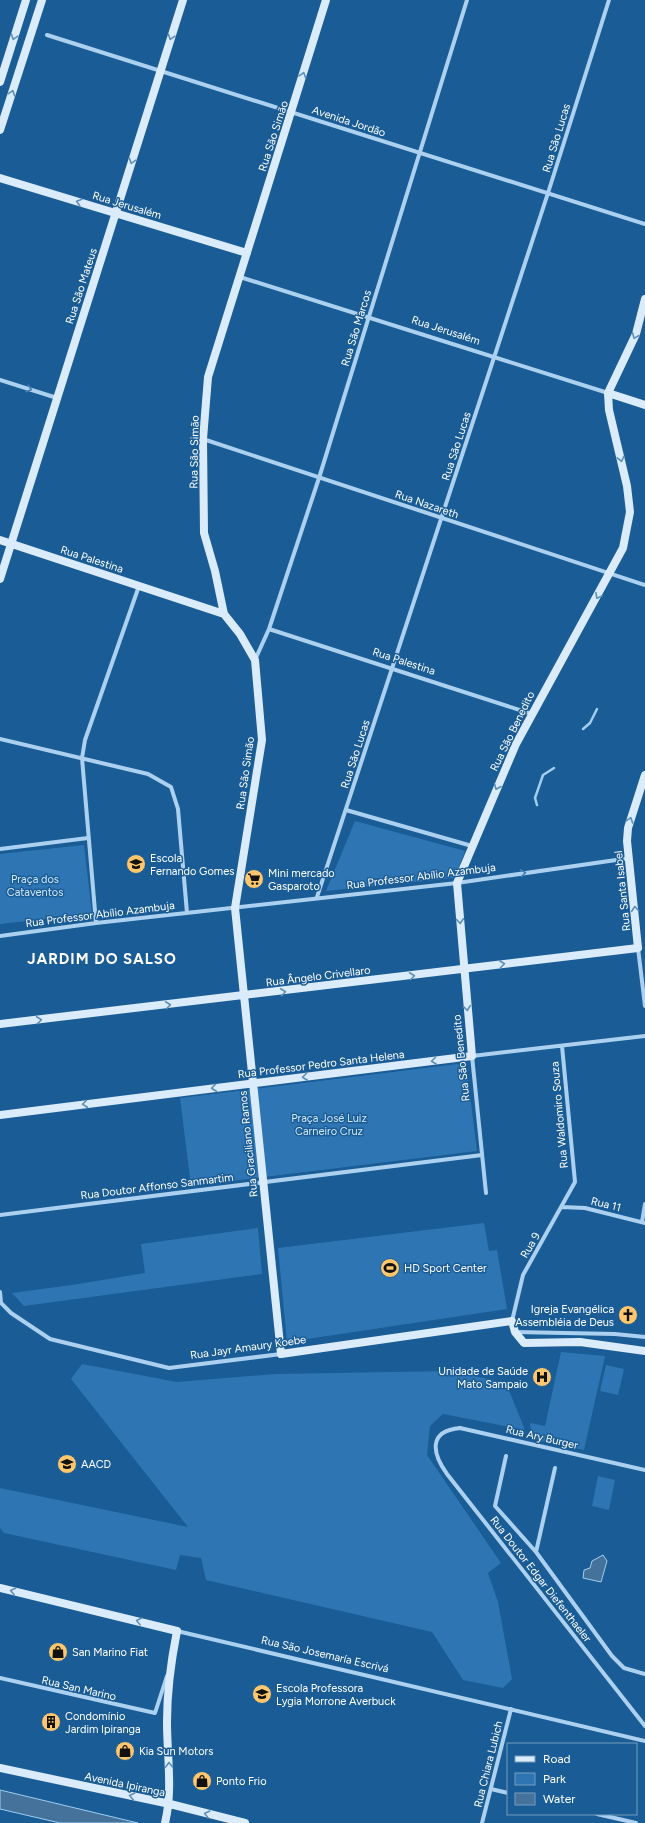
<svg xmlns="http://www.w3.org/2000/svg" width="645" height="1823" font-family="Figtree,sans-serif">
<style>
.green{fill:#2e76b3}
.water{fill:#44729a;stroke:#9fcef2}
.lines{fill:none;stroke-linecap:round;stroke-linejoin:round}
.stream{stroke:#9fcef2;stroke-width:2.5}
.street{stroke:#acd1f0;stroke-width:4}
.secondary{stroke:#daecfb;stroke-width:8}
.oneway{stroke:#5d8eb9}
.oneway2{stroke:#467fb0}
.labels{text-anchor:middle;stroke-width:3;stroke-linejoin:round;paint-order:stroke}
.street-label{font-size:11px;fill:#fff;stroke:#1a5c95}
.poi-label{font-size:11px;fill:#fff;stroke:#1a5c95;text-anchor:start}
.park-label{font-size:11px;fill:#d3e9fb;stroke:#1a5c95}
.district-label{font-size:15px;font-weight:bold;letter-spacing:1px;fill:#fff;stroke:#1a5c95}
</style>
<rect width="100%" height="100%" fill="#1a5c95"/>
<!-- green -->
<path class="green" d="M355,821L465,851L455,878L326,891Z
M84,845L92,914L0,924V854Z
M466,1063L477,1151L191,1186L180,1098Z
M484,1223L489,1251L497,1250L507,1309L287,1342L278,1248Z
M258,1228L262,1274L24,1306L12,1293L72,1285L145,1273L141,1244Z
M561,1352L605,1356L584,1450L532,1439L530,1423L545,1426Z
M82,1364L177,1382L276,1374L451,1371L506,1383L525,1430L443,1414L430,1426L427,1455L501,1563L488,1573L498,1602L512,1679L503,1688L463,1680L432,1632L206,1580L201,1558L180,1555L176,1570L4,1533L0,1528V1488L188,1527L71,1379Z
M606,1365L624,1369L618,1395L600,1391Z
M598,1476L615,1480L609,1510L592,1506Z"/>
<!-- water -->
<path class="water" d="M603,1555L607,1561L601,1582L583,1578L584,1570L590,1568L592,1561Z
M0,1790L138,1823H60L0,1809Z"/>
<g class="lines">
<!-- stream -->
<path class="stream" d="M583,729L590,723L597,709
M537,805L535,798L543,775L554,768"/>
<!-- street -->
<path class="street" d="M47,35L645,224
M240,277L608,393
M0,380L57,398
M203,439L645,585
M269,629L532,714
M255,660L269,629L319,478L467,0
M0,739L148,774L171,787L178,809L187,913
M346,810L472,846
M0,849L88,838
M317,897L548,193L609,0
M96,923L82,758L85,740L139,586
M0,936L96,923L457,883L630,858
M638,948L645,1006
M486,1193L472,1056L645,1036
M562,1207L585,1208L645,1223
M0,1215L482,1155
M642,1222L645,1204
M0,1292L1,1303
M1,1303L11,1313L50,1339L169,1368L281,1354
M512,1321L523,1275L575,1182L562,1046
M515,1332L615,1334L645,1337
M506,1456L495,1506L536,1552L612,1656L624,1668L645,1674
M645,1470L460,1428C428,1431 432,1453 447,1474L645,1726
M536,1552L555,1468
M177,1631L645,1741
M0,1678L155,1713L167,1676
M491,1789L508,1793
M597,1814L636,1823
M482,1823L511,1709"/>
<!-- secondary -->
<path class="secondary" d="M326,0L208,377L203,439L204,533L215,571L224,614L240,634L255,660L262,740L235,908L281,1354L512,1321L515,1332L524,1343L580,1342L645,1351
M0,82L26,0
M0,130L42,0
M0,178L247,253
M608,393L645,405
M0,540L224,614
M0,579L183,0
M0,1024L638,948L627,841L628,828L645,775
M0,1115L472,1056L457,883L516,744L623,548L630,512L627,486L609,410L608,393L636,334L645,299
M0,1588L177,1631C171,1661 167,1691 167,1722C167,1756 173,1790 165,1823
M0,1768L170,1804L245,1823"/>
</g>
<!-- one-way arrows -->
<defs><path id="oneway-chevron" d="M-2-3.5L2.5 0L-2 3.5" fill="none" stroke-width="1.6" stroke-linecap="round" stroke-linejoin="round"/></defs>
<g class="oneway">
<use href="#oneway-chevron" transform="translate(14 37) rotate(108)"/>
<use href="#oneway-chevron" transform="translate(171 37) rotate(108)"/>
<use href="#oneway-chevron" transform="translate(303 75) rotate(-73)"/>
<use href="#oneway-chevron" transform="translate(12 93) rotate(-72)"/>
<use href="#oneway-chevron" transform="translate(132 161) rotate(107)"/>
<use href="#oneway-chevron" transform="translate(79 202) rotate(-163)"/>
<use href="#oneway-chevron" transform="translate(635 336) rotate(112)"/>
<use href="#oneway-chevron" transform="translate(621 459) rotate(77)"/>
<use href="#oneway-chevron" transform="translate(598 596) rotate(119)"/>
<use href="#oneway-chevron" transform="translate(497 787) rotate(113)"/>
<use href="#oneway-chevron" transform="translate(630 820) rotate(-72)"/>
<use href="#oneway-chevron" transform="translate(635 909) rotate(-95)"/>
<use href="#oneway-chevron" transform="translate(460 921) rotate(86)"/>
<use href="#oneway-chevron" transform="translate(502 964) rotate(-7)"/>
<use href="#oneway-chevron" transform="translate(412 976) rotate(-7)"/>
<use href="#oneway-chevron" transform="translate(283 992) rotate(-7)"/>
<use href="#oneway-chevron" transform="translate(168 1005) rotate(-7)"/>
<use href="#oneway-chevron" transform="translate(467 1008) rotate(84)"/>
<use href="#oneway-chevron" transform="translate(39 1020) rotate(-7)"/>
<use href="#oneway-chevron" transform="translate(434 1061) rotate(173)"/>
<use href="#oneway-chevron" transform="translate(305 1077) rotate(173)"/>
<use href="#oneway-chevron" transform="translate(214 1088) rotate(173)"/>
<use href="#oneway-chevron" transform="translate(85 1104) rotate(173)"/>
<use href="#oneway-chevron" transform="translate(13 1591) rotate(-167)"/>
<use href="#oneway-chevron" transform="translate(139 1621) rotate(-166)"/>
<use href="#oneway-chevron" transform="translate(169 1765) rotate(-92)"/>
<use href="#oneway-chevron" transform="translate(132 1796) rotate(-168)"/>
<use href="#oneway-chevron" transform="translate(207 1814) rotate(-166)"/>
</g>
<g class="oneway2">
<use href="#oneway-chevron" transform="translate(29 389) rotate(18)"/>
<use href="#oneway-chevron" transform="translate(523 873) rotate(-8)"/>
</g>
<!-- icons -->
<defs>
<symbol id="school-disc" viewBox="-11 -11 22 22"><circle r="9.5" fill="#ffc66b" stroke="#1a5c95"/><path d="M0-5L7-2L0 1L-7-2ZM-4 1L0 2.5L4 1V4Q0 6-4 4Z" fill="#111"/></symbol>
<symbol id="supermarket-disc" viewBox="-11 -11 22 22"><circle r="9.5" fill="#ffc66b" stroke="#1a5c95"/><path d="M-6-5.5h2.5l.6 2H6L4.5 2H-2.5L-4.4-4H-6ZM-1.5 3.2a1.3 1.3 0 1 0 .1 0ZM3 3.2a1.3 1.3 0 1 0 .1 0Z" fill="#111"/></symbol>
<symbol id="stadium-disc" viewBox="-11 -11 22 22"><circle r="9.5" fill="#ffc66b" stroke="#1a5c95"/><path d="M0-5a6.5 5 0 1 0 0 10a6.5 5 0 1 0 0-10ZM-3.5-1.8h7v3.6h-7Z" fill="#111"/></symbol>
<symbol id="church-disc" viewBox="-11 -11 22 22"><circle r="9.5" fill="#ffc66b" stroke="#1a5c95"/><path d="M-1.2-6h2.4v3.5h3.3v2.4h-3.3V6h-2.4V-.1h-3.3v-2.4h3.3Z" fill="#111"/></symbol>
<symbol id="hospital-disc" viewBox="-11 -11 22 22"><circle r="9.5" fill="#ffc66b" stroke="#1a5c95"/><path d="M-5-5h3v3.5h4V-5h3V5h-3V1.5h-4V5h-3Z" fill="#111"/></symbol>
<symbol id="shop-disc" viewBox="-11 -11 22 22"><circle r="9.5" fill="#ffc66b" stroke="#1a5c95"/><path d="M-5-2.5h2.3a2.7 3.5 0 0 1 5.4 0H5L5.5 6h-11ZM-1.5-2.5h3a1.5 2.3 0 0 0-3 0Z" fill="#111"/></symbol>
<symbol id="building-disc" viewBox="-11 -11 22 22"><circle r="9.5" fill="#ffc66b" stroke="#1a5c95"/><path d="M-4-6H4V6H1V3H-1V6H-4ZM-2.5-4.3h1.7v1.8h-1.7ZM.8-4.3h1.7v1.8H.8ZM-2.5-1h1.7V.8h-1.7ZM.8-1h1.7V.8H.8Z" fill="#111"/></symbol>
</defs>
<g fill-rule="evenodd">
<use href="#school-disc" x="125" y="853" width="22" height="22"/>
<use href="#supermarket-disc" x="243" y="868" width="22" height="22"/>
<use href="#stadium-disc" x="379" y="1257" width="22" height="22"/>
<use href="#church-disc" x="617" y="1304" width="22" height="22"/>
<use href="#hospital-disc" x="531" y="1366" width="22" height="22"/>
<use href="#school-disc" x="56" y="1453" width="22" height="22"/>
<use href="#shop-disc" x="47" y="1641" width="22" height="22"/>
<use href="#school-disc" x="251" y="1683" width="22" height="22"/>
<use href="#building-disc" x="40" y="1711" width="22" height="22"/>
<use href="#shop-disc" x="114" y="1740" width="22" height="22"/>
<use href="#shop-disc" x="191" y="1770" width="22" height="22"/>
</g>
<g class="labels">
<!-- street labels -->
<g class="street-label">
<text transform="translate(349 121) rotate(18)" y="4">Avenida Jordão</text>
<text transform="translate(273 136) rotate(-72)" y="4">Rua São Simão</text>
<text transform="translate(556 138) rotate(-73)" y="4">Rua São Lucas</text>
<text transform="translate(127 205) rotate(17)" y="4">Rua Jerusalém</text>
<text transform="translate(81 286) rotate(-72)" y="4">Rua São Mateus</text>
<text transform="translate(356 328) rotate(-73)" y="4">Rua São Marcos</text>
<text transform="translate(446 330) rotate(18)" y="4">Rua Jerusalém</text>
<text transform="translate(456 446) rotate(-72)" y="4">Rua São Lucas</text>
<text transform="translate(194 452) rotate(-89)" y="4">Rua São Simão</text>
<text transform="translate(427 504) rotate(19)" y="4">Rua Nazareth</text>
<text transform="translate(92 559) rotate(18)" y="4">Rua Palestina</text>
<text transform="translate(404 661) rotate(18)" y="4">Rua Palestina</text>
<text transform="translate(512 731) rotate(-64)" y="4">Rua São Benedito</text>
<text transform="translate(355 754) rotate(-72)" y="4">Rua São Lucas</text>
<text transform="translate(245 773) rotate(-82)" y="4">Rua São Simão</text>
<text transform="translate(421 876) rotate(-7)" y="4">Rua Professor Abílio Azambuja</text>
<text transform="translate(622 891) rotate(-96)" y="4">Rua Santa Isabel</text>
<text transform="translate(100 914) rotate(-7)" y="4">Rua Professor Abílio Azambuja</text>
<text transform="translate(318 976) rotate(-7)" y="4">Rua Ângelo Crivellaro</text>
<text transform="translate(461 1058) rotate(-96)" y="4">Rua São Benedito</text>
<text transform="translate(321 1064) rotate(-7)" y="4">Rua Professor Pedro Santa Helena</text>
<text transform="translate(559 1115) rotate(-95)" y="4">Rua Waldomiro Souza</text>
<text transform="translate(248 1144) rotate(-96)" y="4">Rua Graciliano Ramos</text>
<text transform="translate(157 1186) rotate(-7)" y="4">Rua Doutor Affonso Sanmartim</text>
<text transform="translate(606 1204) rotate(14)" y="4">Rua 11</text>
<text transform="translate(530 1245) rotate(-60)" y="4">Rua 9</text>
<text transform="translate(248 1347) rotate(-8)" y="4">Rua Jayr Amaury Koebe</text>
<text transform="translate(542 1437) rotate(13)" y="4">Rua Ary Burger</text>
<text transform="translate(541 1579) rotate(52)" y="4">Rua Doutor Edgar Diefenthaeler</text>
<text transform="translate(325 1654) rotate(13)" y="4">Rua São Josemaría Escrivá</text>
<text transform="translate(79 1688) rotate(13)" y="4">Rua San Marino</text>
<text transform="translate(488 1764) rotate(-76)" y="4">Rua Chiara Lubich</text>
<text transform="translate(125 1784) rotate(12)" y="4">Avenida Ipiranga</text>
</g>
<!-- poi labels -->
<g class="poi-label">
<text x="150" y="862">Escola<tspan x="150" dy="13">Fernando Gomes</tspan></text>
<text x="268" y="877">Mini mercado<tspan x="268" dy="13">Gasparoto</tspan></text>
<text x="404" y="1272">HD Sport Center</text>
<text x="614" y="1313" text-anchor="end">Igreja Evangélica<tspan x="614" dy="13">Assembléia de Deus</tspan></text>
<text x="528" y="1375" text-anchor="end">Unidade de Saúde<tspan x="528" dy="13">Mato Sampaio</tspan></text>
<text x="81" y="1468">AACD</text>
<text x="72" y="1656">San Marino Fiat</text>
<text x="276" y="1692">Escola Professora<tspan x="276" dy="13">Lygia Morrone Averbuck</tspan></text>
<text x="65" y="1720">Condomínio<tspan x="65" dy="13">Jardim Ipiranga</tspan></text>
<text x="139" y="1755">Kia Sun Motors</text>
<text x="216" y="1785">Ponto Frio</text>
</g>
<!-- park labels -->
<g class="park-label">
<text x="35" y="883">Praça dos<tspan x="35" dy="13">Cataventos</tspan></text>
<text x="329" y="1122">Praça José Luiz<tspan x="329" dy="13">Carneiro Cruz</tspan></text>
</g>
<!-- district labels -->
<g class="district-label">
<text x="102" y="964">JARDIM DO SALSO</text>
</g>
</g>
<!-- legend -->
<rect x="507" y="1743" width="130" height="72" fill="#1a5c95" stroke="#769dbf"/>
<rect x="515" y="1756" width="20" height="6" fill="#daecfb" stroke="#769dbf"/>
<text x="543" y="1763" font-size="12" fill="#ffffff">Road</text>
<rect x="515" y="1773" width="20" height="12" fill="#2e76b3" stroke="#769dbf"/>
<text x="543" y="1783" font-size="12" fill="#ffffff">Park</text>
<rect x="515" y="1793" width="20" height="12" fill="#44729a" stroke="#769dbf"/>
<text x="543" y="1803" font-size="12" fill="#ffffff">Water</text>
</svg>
